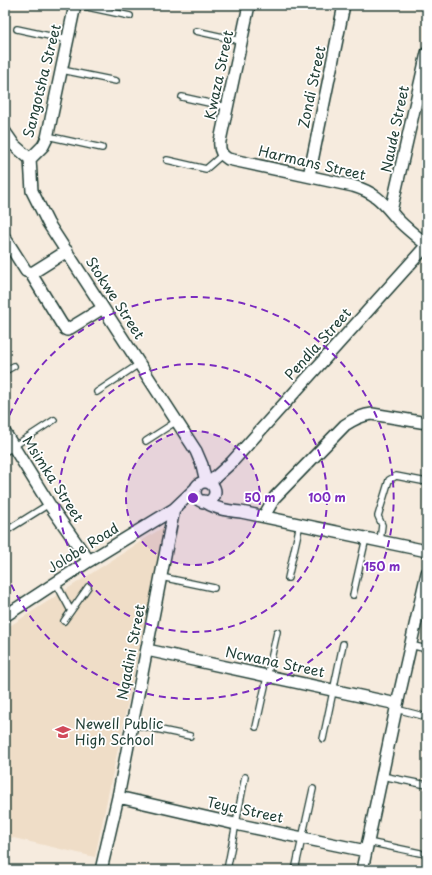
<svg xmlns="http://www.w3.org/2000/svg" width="432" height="875" font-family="'Playpen Sans',sans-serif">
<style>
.built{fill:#efddc7}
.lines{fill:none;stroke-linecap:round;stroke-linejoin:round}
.service-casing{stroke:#1f3d34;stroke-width:8}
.minor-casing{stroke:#1f3d34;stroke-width:14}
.service{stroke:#fff;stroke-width:5.5}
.minor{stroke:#fff;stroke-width:11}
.ring{fill:none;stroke:#7b2cbf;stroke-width:2;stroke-dasharray:7 5}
.labels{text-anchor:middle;stroke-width:3.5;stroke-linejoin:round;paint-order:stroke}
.street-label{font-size:14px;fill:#1f3d34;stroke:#fff}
.poi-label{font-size:14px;fill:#1f3d34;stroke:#fff;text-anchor:start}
.centre{fill:#7b2cbf;stroke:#fff;stroke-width:2}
.ring-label{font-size:12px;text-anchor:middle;font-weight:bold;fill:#7b2cbf;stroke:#fff;stroke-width:3.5;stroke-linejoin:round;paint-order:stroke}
</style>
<rect width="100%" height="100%" fill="#f6ebde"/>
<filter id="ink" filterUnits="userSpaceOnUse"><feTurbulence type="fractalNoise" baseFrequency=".025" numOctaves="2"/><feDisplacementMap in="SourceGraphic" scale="8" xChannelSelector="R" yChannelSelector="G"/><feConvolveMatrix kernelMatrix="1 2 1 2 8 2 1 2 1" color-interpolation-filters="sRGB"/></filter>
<g filter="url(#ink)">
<!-- built -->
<path class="built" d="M165,526L95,857L5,836V629Z"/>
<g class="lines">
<defs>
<path id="service" d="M78,5L130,16
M17,29L68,40
M196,31L241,41
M62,70L116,81
M182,97L227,107
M47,136L102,148
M167,160L206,169L222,155
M5,371L14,366
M97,392L139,364
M146,441L177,421
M5,452L54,420
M9,529L49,504
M380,541L382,525L378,516L389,480L396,476L427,482
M161,577L214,588
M288,578L300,524
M56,583L71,611
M353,595L366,538
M64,621L88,587
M410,645L427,649
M396,709L427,717
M132,724L190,736
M256,727L277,632
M323,739L343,644
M382,776L427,785
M368,842L420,853
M227,870L245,777
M295,870L313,789"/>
<path id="minor" d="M249,5L220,141C219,150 221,155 228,159L353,186C377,193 383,203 398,220C407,229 417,237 427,245
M5,132L14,145L30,159L32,191L48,223L196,451L202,465L206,482
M30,159L43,146L47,138L75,5
M309,176L344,5
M391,211L427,53
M5,238L26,271L32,273
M67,251L32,273L33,277L61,323L65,329L67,330L103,308
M5,433L49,504L89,561
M210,482L232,462L427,245
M195 492a10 10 0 1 1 20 0a10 10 0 1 1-20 0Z
M204,501C214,509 229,511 241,512L427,551
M264,516L275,497L345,425C354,419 362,415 372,414L427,423
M5,616L89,561L174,509L196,488
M147,650L397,704
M118,797L240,825L366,851
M101,870L118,797L174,509
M362,870L396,709L427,573"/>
</defs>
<!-- service casing -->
<use href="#service" class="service-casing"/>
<!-- minor casing -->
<use href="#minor" class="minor-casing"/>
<!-- service -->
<use href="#service" class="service"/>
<!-- minor -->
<use href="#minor" class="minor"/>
</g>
</g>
<!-- distance rings -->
<circle cx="193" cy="498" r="67" fill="#7b2cbf" fill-opacity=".12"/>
<g class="ring">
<circle cx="193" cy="498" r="67"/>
<circle cx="193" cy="498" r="134"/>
<path d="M5 426A201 201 0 1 1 5 570"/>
</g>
<!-- icons -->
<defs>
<symbol id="school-bare" viewBox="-9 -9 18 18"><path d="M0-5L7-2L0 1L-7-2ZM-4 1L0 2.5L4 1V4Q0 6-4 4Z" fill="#d1495b" stroke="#fff" stroke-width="2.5" paint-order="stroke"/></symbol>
</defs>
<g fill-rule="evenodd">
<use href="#school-bare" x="52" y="721" width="22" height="22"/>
</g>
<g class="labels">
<!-- street labels -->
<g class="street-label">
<text transform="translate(219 75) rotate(-78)" y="5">Kwaza Street</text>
<text transform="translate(42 81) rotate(-76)" y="5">Sangotsha Street</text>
<text transform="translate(312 87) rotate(-78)" y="5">Zondi Street</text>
<text transform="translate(395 129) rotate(-78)" y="5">Naude Street</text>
<text transform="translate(312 163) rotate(13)" y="5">Harmans Street</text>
<text transform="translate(115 298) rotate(57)" y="5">Stokwe Street</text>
<text transform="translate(318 344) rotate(-48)" y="5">Pendla Street</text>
<text transform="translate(53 479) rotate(57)" y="5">Msimka Street</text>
<text transform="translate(83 548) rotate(-32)" y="5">Jolobe Road</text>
<text transform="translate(131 652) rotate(-79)" y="5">Nqadini Street</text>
<text transform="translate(275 662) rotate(12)" y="5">Ncwana Street</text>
<text transform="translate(245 810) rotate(12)" y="5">Teya Street</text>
</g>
<!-- poi labels -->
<g class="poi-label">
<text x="75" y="729">Newell Public<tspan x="75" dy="16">High School</tspan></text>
</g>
</g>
<circle cx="193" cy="498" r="6" class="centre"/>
<g class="ring-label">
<text x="260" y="502">50 m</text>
<text x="327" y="502">100 m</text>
<text x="382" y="571">150 m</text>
</g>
<!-- margin -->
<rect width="432" height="875" fill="none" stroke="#fff" stroke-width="20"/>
<rect x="10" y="10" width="412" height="855" fill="none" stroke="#1f3d34" stroke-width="1.5" filter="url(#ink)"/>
</svg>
